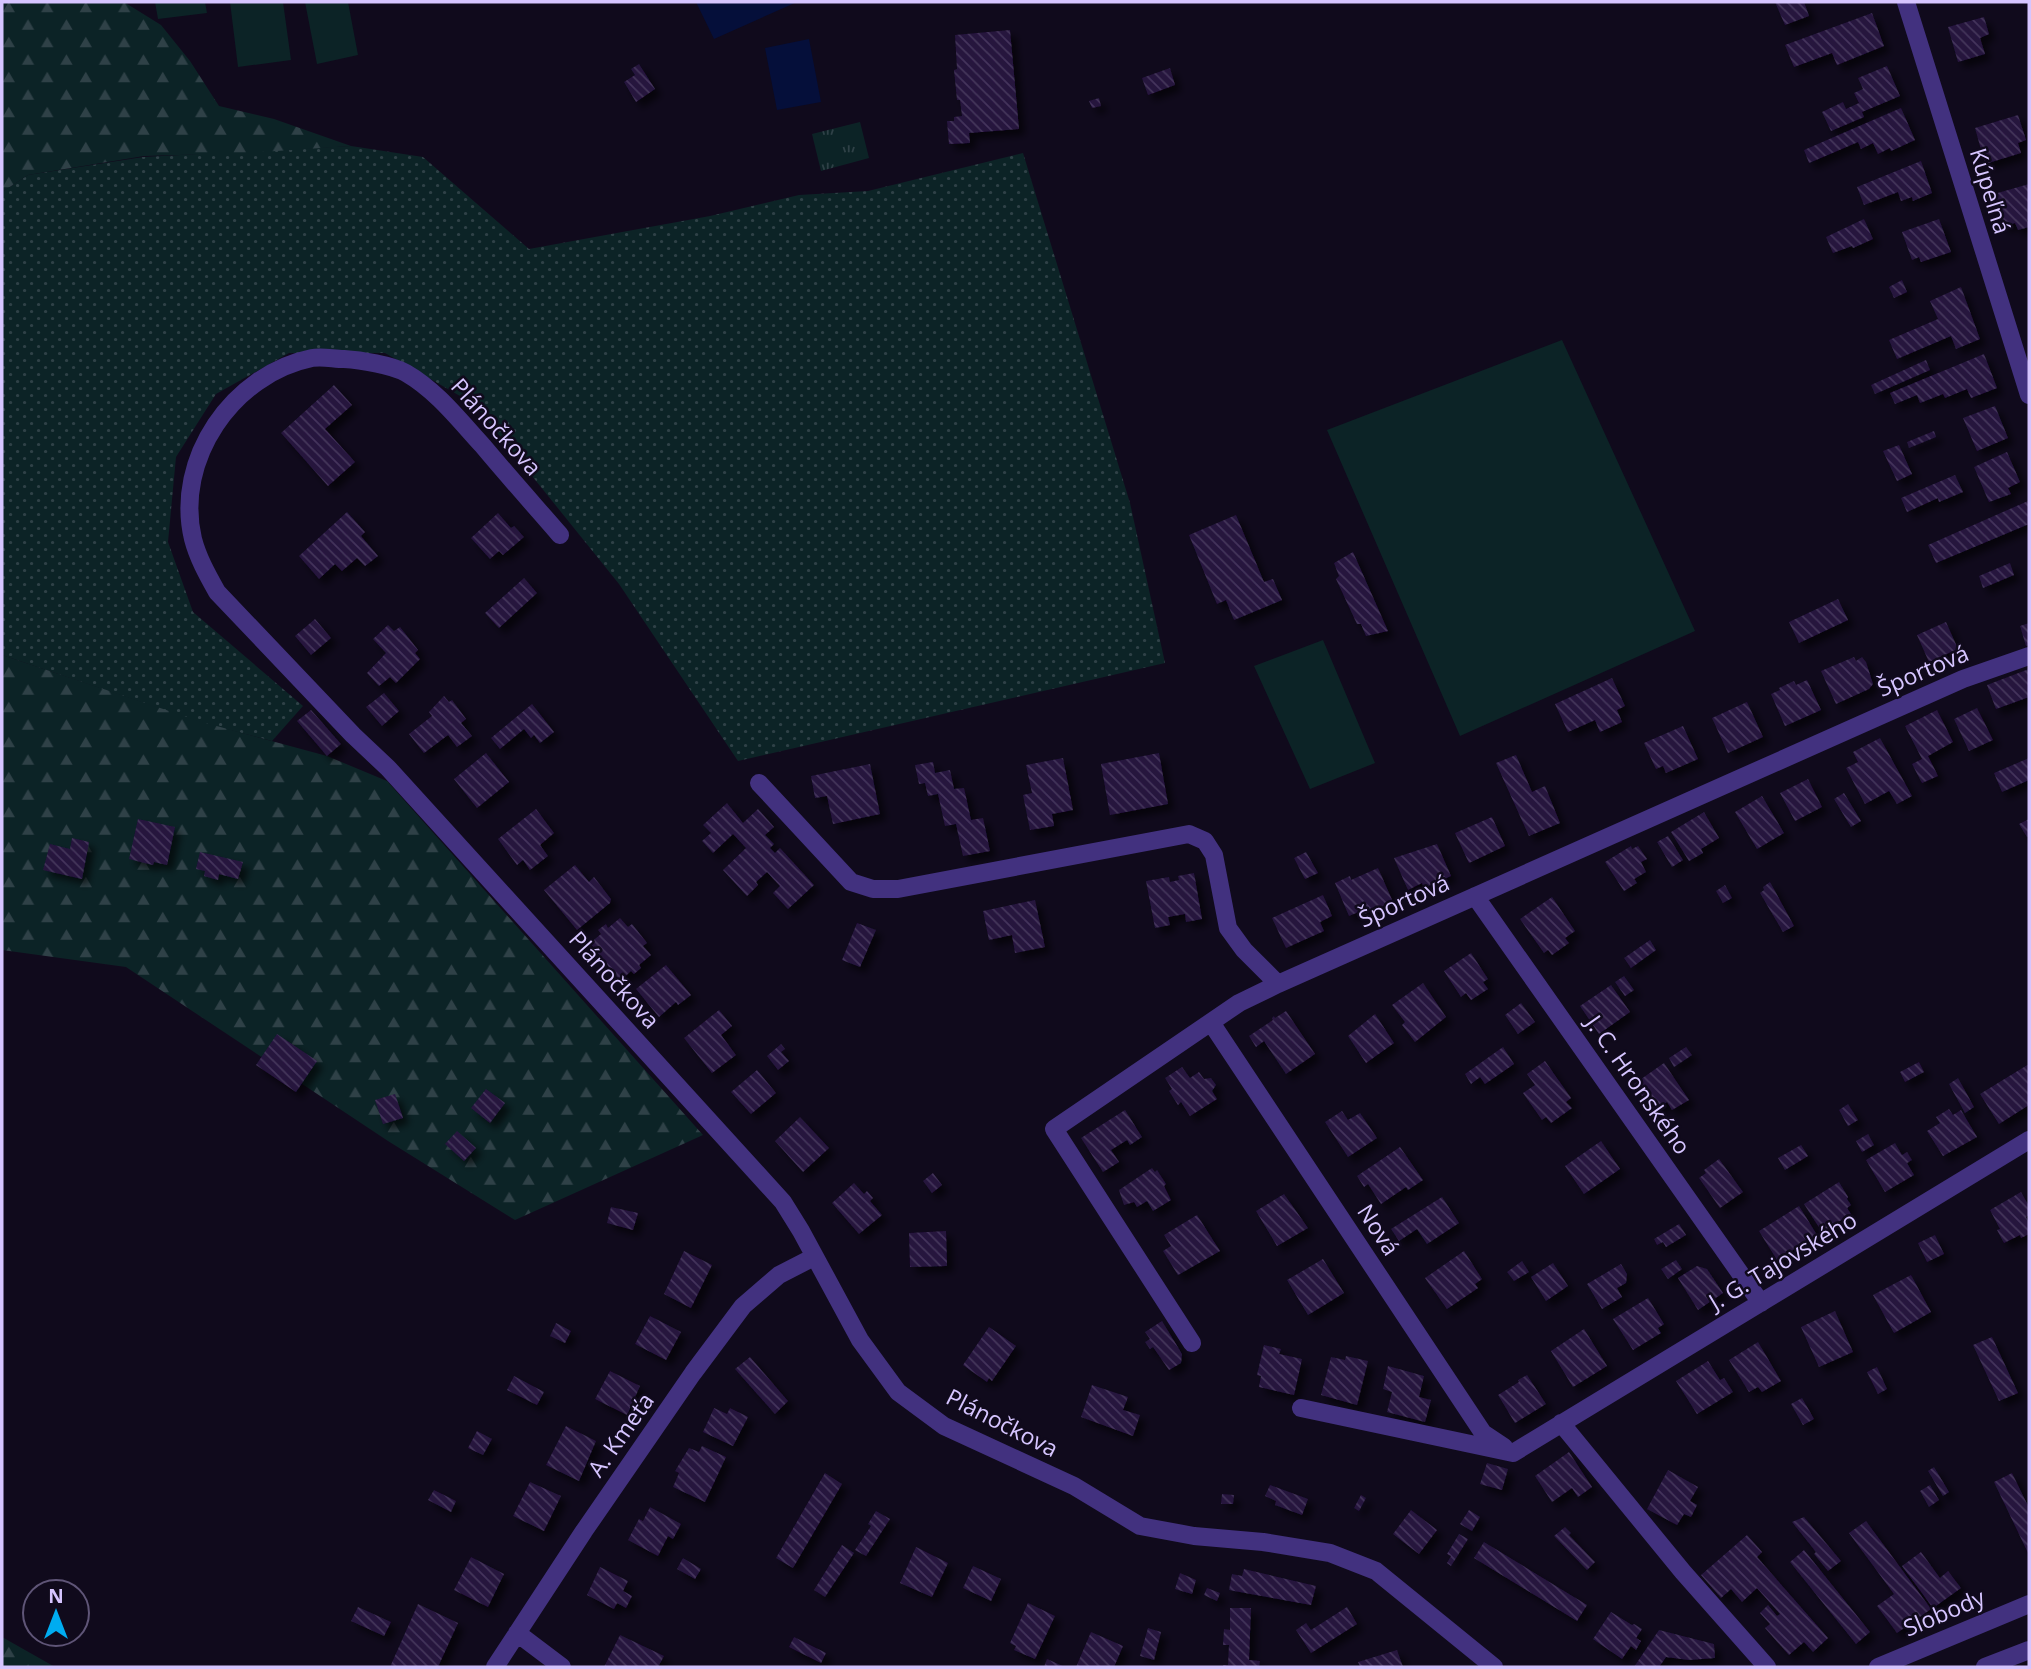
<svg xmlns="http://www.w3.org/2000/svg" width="2031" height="1669" font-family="'Open Sans',sans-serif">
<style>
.grass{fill:url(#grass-dots)}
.forest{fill:url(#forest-firs)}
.park{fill:url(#park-tufts)}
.pitch{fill:#0c2326}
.water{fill:#050f3a}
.building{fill:url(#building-back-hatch);filter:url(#shadow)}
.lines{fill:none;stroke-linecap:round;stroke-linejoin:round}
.minor{stroke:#42317f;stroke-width:18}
.tertiary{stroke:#42317f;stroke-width:18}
.labels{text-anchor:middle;stroke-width:5;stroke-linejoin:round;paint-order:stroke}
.street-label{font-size:23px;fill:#d6c5ff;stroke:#100a1c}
</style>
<defs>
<pattern id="grass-dots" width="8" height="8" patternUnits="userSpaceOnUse" patternTransform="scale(1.75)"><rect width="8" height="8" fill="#0c2326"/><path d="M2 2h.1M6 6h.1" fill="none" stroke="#2f4147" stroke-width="1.8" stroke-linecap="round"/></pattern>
<pattern id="forest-firs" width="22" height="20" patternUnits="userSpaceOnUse" patternTransform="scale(1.75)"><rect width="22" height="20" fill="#0c2326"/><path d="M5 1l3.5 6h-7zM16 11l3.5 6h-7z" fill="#2f4147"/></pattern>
<pattern id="park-tufts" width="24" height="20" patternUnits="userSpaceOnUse" patternTransform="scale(1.75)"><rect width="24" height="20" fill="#0c2326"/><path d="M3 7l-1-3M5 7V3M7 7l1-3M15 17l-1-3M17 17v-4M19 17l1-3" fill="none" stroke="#2f4147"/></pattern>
<pattern id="building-back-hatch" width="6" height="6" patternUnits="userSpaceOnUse" patternTransform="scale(1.75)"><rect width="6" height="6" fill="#25143e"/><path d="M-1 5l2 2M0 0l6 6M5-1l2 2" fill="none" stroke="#44355b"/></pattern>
<filter id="shadow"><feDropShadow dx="6" dy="6" stdDeviation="3.5" flood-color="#0009"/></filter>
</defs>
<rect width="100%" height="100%" fill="#100a1c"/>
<!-- grass -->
<path class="grass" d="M351,146L423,157L529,249L710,216L799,195L868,191L1023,153L1130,503L1165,663L738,761L619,584L474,404L385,353H289L216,394L176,457L168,542L193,612L303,706L272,741L203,723L2,655V192L28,175L143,157Z"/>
<!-- forest -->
<path class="forest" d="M2,2H124L161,25L190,61L219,106L274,119L351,146L248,153L144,156L28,175L2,192Z
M2,655L202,722L327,756L387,781L703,1135L515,1220L388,1141L126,967L2,950Z
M2,1637L55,1667H2Z"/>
<!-- park -->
<path class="park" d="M860,122L869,158L821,171L812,134Z"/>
<!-- pitch -->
<path class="pitch" d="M155,2H205L207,13L158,19Z
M230,2H283L291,60L238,67Z
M305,2H348L358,55L317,64Z
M1562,340L1695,631L1460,736L1327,430Z
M1323,640L1375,763L1310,789L1254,666Z"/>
<!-- water -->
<path class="water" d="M696,2H797L714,39Z
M809,39L821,102L777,110L765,48Z"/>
<!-- building -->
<path class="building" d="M1775,2H1804L1809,16L1785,25Z
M1872,13L1884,46L1837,65L1832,53L1794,67L1785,45Z
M1984,17L1989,34L1980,38L1985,54L1958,62L1948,27Z
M1010,30L1019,129L969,133L970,143L949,144L947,121H954V117L962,116L960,100H957L954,70L957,69L955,35Z
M639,64L655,89L636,102L624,82L635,75L631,69Z
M1887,66L1900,96L1862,112L1864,117L1831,131L1822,112L1843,102L1846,109L1859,103L1854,93L1863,89L1858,78Z
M1170,68L1175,85L1148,95L1142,78Z
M1099,98L1101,106L1092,108L1089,101Z
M1901,108L1915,140L1891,151L1890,148L1878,154L1873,143L1861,149L1858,142L1809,163L1804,150Z
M2018,115L2026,140L2018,143L2021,153L1985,164L1975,128Z
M1921,161L1932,193L1913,201L1912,197L1901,201L1898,192L1864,205L1857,187Z
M2029,184V219L2027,220L2029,227L2018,230L2015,223L2003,227L1994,194Z
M1864,219L1873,239L1853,248L1852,246L1833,253L1826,237Z
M1939,219L1951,252L1921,262L1919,257L1912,260L1902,232Z
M1902,280L1907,292L1894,298L1889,287Z
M1961,287L1980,339L1956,349L1951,336L1897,359L1889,340L1938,319L1930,301Z
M1984,354L1997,388L1971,398L1967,389L1945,398L1943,394L1920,403L1917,395L1895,404L1890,393Z
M1926,360L1930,370L1875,394L1871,385Z
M334,385L352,405L325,429L355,462L328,486L281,433Z
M1995,406L2008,438L1977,451L1963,418Z
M1934,431L1936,437L1909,448L1907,442Z
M1899,445L1912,474L1897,481L1883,451Z
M2007,452L2020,482L2008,488L2011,494L1989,502L1974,467Z
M1955,475L1963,492L1939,502L1938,498L1907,512L1901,498Z
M2028,501L2029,524L1936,563L1928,545Z
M347,512L365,532L361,536L378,556L365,566L357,558L342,571L335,564L319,579L299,556Z
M498,513L511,528L514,526L524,537L503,555L499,551L490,559L471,538Z
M1236,515L1264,582L1273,579L1282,600L1234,620L1226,600L1217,604L1189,535Z
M1353,552L1388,631L1366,636L1361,624H1357L1336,579L1339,576L1334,563Z
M2010,563L2014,575L1983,588L1979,576Z
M524,578L537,593L499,628L485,613Z
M1838,599L1848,620L1799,643L1789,622Z
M315,619L331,638L311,655L295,636Z
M1946,622L1958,649L1929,662L1917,635Z
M2029,623V645L2026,646L2020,626Z
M388,625L394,631L400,627L418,650L415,653L420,659L396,683L390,677L379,686L367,673L386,653L373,639Z
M1854,657L1856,661L1862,657L1866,662L1873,684L1869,689L1836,704L1821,671Z
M2029,669V697L1996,709L1987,685Z
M1612,678L1625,706L1617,710L1622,722L1600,732L1595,720L1568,732L1555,704Z
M1807,680L1821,710L1785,726L1771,694L1780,690L1779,688L1794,681L1796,685Z
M384,693L399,711L382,726L366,707Z
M444,696L449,702L452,700L466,719L461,723L472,736L457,747L448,735L424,753L409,734L432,716L429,712Z
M1747,702L1763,737L1728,753L1712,718Z
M532,704L554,732L540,743L534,735L531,738L524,729L500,749L491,738Z
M1977,708L1993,740L1969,751L1954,719Z
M311,710L341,744L327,756L297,721Z
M1937,710L1953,742L1928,756L1938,776L1922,783L1912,764L1922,759L1905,726Z
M1683,726L1698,759L1666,773L1663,766L1656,769L1644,743Z
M1880,738L1912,796L1897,804L1889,791L1865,804L1846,768L1858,762L1853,752Z
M486,753L509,782L477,808L454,779Z
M1159,753L1168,804L1110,815L1101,764Z
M1516,755L1532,792L1545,786L1560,823L1529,836L1496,763Z
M1063,758L1073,810L1052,814L1054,826L1030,830L1023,795L1032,793L1026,765Z
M2029,758V780L2002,792L1994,773Z
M933,762L935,773L950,770L954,789L964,788L971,820L983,818L990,851L963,856L956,824L945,826L938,794L928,796L925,783L919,784L915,765Z
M870,764L880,814L833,824L827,796L815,798L811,776Z
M1808,779L1822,807L1795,821L1780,793Z
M1844,793L1861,821L1851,827L1834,799Z
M1762,796L1784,833L1757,849L1735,812Z
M727,803L743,823L758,809L774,827L765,835L774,844L770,848L775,853L780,848L814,885L788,909L773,893L780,886L767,872L756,882L758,885L747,896L723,870L746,848L733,834L713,853L702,841L711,833L703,825Z
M536,809L554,833L540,845L548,856L530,870L523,860L517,865L498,839Z
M1704,812L1719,838L1701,849L1703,853L1689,861L1671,832Z
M1492,817L1505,846L1469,863L1455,833Z
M138,819L175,827L167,865L154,862L153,865L129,859Z
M2029,819V836L2027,837L2019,824Z
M1668,836L1683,860L1672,867L1657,842Z
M72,838L89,842L82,879L43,870L50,844L70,849Z
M1437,844L1451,876L1424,888L1422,883L1408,890L1394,858Z
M1631,846L1632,849L1638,846L1647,859L1641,862L1646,872L1634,879L1637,883L1624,891L1605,862Z
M200,852L243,862L238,879L219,874L218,880L204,876L205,871L196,869Z
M1306,852L1318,873L1305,879L1294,858Z
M575,865L589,882L594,877L611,899L610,903L577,930L544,890Z
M1378,868L1393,902L1365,914L1363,910L1349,916L1335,883L1350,876L1351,880Z
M1194,873L1202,919L1186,922L1185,914L1168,917L1170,925L1155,928L1146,881L1169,877L1170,882L1179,880L1178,876Z
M1770,882L1794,926L1783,932L1760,893L1764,890L1763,887Z
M1725,885L1732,898L1723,903L1716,891Z
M1323,895L1332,916L1320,922L1324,931L1286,948L1272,918Z
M1552,897L1575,931L1565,938L1569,943L1552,955L1548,950L1544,953L1520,919Z
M1035,900L1045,947L1015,953L1012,935L989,940L983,911Z
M620,918L628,927L632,924L647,943L643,946L651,955L639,965L641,968L634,974L631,971L620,981L590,943L601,934L598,930L606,924L608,928Z
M857,923L876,930L860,967L842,960Z
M1650,940L1656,950L1631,968L1624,958Z
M1471,953L1488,979L1483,982L1488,989L1471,1000L1466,993L1461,997L1444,971Z
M666,965L691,995L678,1005L676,1002L659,1017L636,989Z
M1624,976L1634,990L1625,996L1615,982Z
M1423,983L1446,1017L1415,1042L1402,1025L1405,1022L1392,1005Z
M1611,985L1630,1012L1599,1034L1580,1006Z
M1521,1003L1535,1022L1518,1034L1505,1015Z
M719,1010L732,1026L721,1035L736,1055L712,1073L684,1038Z
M1286,1011L1315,1054L1286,1074L1264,1041L1256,1047L1249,1036L1273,1020L1272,1018L1274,1016L1275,1018Z
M1375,1014L1394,1043L1366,1063L1348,1036Z
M277,1034L317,1061L296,1092L256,1065Z
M781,1044L785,1049L781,1052L789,1061L778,1070L767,1056Z
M1503,1047L1514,1064L1485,1084L1480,1077L1471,1084L1465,1074Z
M1686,1047L1692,1055L1674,1067L1669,1058Z
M1545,1061L1571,1098L1566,1102L1572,1108L1551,1123L1546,1117L1542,1120L1523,1093L1535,1085L1527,1074Z
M1919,1062L1924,1072L1905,1082L1900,1072Z
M1664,1063L1689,1100L1672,1110L1667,1102L1653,1112L1634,1084Z
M2029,1064V1105L1999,1124L1980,1094Z
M1182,1067L1190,1078L1199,1072L1204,1079L1211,1078L1216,1085L1212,1091L1217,1099L1190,1116L1181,1102L1178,1105L1169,1091L1172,1089L1165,1078Z
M757,1070L776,1093L751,1114L731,1092Z
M1958,1078L1974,1107L1965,1113L1949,1084Z
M486,1089L505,1103L490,1123L471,1108Z
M395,1094L403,1118L383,1124L375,1100Z
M1848,1104L1858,1120L1848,1126L1839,1110Z
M1949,1109L1953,1115L1961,1110L1977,1137L1943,1156L1927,1131L1940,1123L1936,1117Z
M1125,1110L1142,1137L1130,1145L1127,1140L1111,1150L1119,1162L1103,1172L1081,1138Z
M1342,1111L1348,1120L1360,1113L1377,1138L1348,1157L1325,1122Z
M800,1117L829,1148L803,1172L775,1141Z
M457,1131L476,1148L464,1161L445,1144Z
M1868,1134L1874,1145L1862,1152L1856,1141Z
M1601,1141L1620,1169L1584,1194L1565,1166Z
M1895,1143L1902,1155L1907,1152L1912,1160L1907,1163L1914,1175L1885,1192L1866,1160Z
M1801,1145L1808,1156L1785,1170L1778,1158Z
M1400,1147L1423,1180L1408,1190L1406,1187L1381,1204L1368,1184L1364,1187L1357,1176Z
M1719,1159L1743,1192L1720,1208L1699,1178L1706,1173L1704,1170Z
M1152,1168L1155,1172L1157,1170L1166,1184L1164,1186L1171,1200L1153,1211L1147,1201L1137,1207L1134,1202L1124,1205L1119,1190Z
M933,1173L942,1185L932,1193L923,1181Z
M1839,1182L1848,1197L1847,1199L1851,1205L1847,1208L1851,1214L1822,1232L1804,1204Z
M854,1183L864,1194L867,1191L873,1198L870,1201L882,1215L859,1234L832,1203Z
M2021,1192L2029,1206V1215L2026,1217L2029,1224V1234L2021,1238L2020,1235L2004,1243L1997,1230L2000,1229L1990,1210Z
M1284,1194L1308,1228L1277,1246L1256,1211Z
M1442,1197L1459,1223L1427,1244L1417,1229L1399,1241L1391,1229Z
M1799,1206L1817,1235L1777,1260L1759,1231Z
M611,1207L638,1213L633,1230L607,1223Z
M1197,1215L1220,1251L1178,1275L1163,1251L1171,1246L1164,1235Z
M1679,1224L1686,1235L1666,1247L1663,1242L1657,1245L1654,1239Z
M946,1231L947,1266L910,1267L909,1233Z
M1935,1235L1944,1254L1927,1262L1918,1243Z
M684,1251L712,1265L691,1308L664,1294Z
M1464,1251L1482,1279L1475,1284L1478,1288L1447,1309L1425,1278Z
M1323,1259L1344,1293L1308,1315L1287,1280Z
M1676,1260L1682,1269L1668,1279L1661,1269Z
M1522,1261L1529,1272L1514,1281L1507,1272Z
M1553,1263L1568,1286L1546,1301L1531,1277Z
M1621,1264L1627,1274L1626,1283L1617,1288L1622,1297L1602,1309L1587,1284Z
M1697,1266L1707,1269L1723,1293L1698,1310L1678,1278Z
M1911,1275L1931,1312L1894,1333L1873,1295Z
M1648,1298L1664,1324L1658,1328L1661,1333L1633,1350L1613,1319Z
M1835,1311L1853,1352L1819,1367L1801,1327Z
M650,1316L681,1332L666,1360L635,1344Z
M1162,1321L1182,1354L1181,1363L1169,1370L1153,1347L1150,1349L1145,1342L1150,1339L1145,1332Z
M556,1323L571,1331L565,1343L550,1336Z
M989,1327L1016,1346L992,1381L989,1378L987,1382L963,1365Z
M1584,1329L1607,1366L1573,1387L1551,1351Z
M1992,1337L2018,1393L1999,1401L1973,1345Z
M1758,1342L1781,1381L1762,1392L1758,1387L1749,1392L1729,1360Z
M1264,1345L1281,1349L1279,1354L1302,1359L1294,1395L1259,1387L1261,1376L1257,1375Z
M1346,1356L1368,1361L1357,1405L1321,1395L1331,1357L1345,1360Z
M750,1357L788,1401L775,1414L735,1369Z
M1708,1361L1720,1380L1724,1378L1733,1392L1697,1414L1676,1381Z
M1388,1366L1424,1376L1419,1397L1431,1400L1425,1422L1387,1412L1392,1392L1383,1389Z
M1877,1367L1887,1389L1878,1394L1867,1372Z
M610,1371L640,1386L627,1415L595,1399Z
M1527,1375L1546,1404L1515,1423L1498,1395L1519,1382L1518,1380Z
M514,1376L544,1392L537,1405L507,1390Z
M1092,1385L1128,1397L1123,1410L1140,1415L1133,1436L1081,1417Z
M1802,1398L1814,1419L1803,1425L1791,1404Z
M714,1408L727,1414L730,1408L748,1417L733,1446L703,1432Z
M566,1426L596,1441L579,1481L546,1465Z
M477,1431L492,1439L483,1455L468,1448Z
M702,1446L726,1457L705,1502L673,1487L679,1473L675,1471L689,1448L699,1452Z
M1569,1452L1592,1487L1578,1497L1572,1488L1552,1502L1535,1476Z
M1487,1463L1508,1469L1502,1490L1480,1484Z
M1934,1467L1949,1492L1943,1496L1928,1471Z
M1668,1470L1698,1487L1690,1501L1697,1505L1691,1517L1684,1514L1677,1525L1647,1509Z
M825,1473L842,1484L793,1568L776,1558Z
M2012,1473L2029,1508V1555L1994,1482Z
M530,1482L561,1496L544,1531L513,1516Z
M1270,1485L1308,1499L1302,1515L1275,1505L1276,1501L1265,1496Z
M1930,1485L1939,1500L1929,1507L1920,1491Z
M434,1490L456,1501L451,1512L428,1500Z
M1222,1494L1234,1495L1233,1504H1221Z
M1361,1495L1366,1498L1359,1511L1354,1508Z
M650,1507L681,1524L673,1539L668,1536L658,1556L628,1540L639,1519L643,1521Z
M1411,1510L1437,1530L1419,1554L1393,1534Z
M1469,1510L1480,1517L1472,1531L1460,1524Z
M876,1511L890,1519L866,1556L855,1550L871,1526L868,1524Z
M1804,1517L1841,1561L1828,1571L1814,1554L1816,1552L1792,1522Z
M1866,1521L1931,1609L1897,1633L1877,1606L1894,1594L1849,1533Z
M1565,1527L1571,1533L1569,1535L1595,1562L1587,1570L1554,1536Z
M1459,1534L1468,1539L1451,1566L1447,1563L1451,1556L1447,1554Z
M1747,1535L1762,1552L1757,1557L1828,1638L1813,1652L1804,1642L1789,1655L1765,1628L1770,1624L1760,1613L1768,1605L1777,1616L1780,1614L1757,1588L1742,1602L1731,1589L1721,1598L1701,1575Z
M1484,1542L1587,1605L1577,1621L1474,1558Z
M842,1545L854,1553L825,1597L814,1590Z
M916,1547L948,1563L932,1597L900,1583Z
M1804,1550L1870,1632L1856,1644L1790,1562Z
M1921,1552L1940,1578L1948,1571L1961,1588L1933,1608L1902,1566Z
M471,1557L504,1574L488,1607L454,1590Z
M683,1558L701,1569L695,1579L677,1569Z
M973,1566L1001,1579L991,1601L963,1588Z
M600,1567L628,1581L623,1591L632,1596L626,1608L617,1603L614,1609L587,1595Z
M1244,1569L1316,1586L1311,1605L1229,1590L1232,1574L1242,1576Z
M1180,1573L1196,1580L1192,1594L1175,1589Z
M1207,1588L1220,1593L1217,1601L1204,1595Z
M1028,1603L1055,1616L1035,1659L1014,1650L1016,1646L1010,1643Z
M418,1604L458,1623L442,1658L438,1667H390Z
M358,1607L391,1622L384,1636L351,1621Z
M1347,1607L1357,1624L1311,1653L1296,1630L1306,1623L1311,1630Z
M1230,1608H1251L1249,1660L1260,1661L1259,1667H1223V1665H1228L1229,1645H1223L1224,1629L1230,1630Z
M1611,1612L1632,1625L1634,1624L1642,1629L1636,1638L1641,1641L1636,1650L1631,1646L1622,1659L1593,1639Z
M1148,1628L1161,1632L1154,1660L1140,1656Z
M1659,1630L1714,1644L1715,1658L1689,1660L1666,1657L1659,1667H1634Z
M1091,1632L1123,1646L1114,1667H1076Z
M620,1635L664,1656L658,1667H604Z
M794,1637L826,1653L821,1663L789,1647Z
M1397,1650L1403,1667H1360L1358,1662Z
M1047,1659L1065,1667H1044Z"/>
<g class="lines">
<!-- minor -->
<path class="minor" d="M560,535C534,505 508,476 483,446C459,420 437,391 406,373C392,365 360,360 344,359C334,359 322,356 312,358C233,374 174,459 193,539C198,558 207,574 217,592L353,735L388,768L783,1202L801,1231L860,1340L898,1392L944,1426L1074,1486L1140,1526L1194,1536L1263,1542L1330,1553L1376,1571L1494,1667
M759,783L851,882L873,889H898L1189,834L1205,841L1214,855L1228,928L1244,950L1278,984
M1475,896L1761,1303
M1212,1024L1483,1433L1504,1447
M1192,1343L1054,1129L1239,1003L1278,984L1963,679L2029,656
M1301,1408L1513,1453L2029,1140
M1561,1423L1683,1572L1767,1667
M517,1633L562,1667
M495,1667L584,1531L693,1373L743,1306L779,1275L814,1257
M1878,1667L2029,1604
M1985,1667L2029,1650"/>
<!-- tertiary -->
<path class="tertiary" d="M1906,2L2029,395"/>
</g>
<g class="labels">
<!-- street labels -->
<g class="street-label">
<text transform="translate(1990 191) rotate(73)" y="8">Kúpeľná</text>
<text transform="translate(496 427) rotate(48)" y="8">Plánočkova</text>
<text transform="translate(1923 671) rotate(-23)" y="8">Športová</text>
<text transform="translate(1404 901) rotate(-24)" y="8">Športová</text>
<text transform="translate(614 980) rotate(48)" y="8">Plánočkova</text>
<text transform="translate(1638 1085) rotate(55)" y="8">J. C. Hronského</text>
<text transform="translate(1378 1230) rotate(57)" y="8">Nová</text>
<text transform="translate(1783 1261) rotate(-31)" y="8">J. G. Tajovského</text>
<text transform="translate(1002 1423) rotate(27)" y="8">Plánočkova</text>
<text transform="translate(621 1435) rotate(-55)" y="8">A. Kmeťa</text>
<text transform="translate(1944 1613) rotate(-23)" y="8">Slobody</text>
</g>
</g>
<!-- border -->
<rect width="2031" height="1669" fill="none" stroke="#d6c5ff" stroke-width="7"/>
<!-- north arrow -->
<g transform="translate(56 1613)"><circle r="33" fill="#100a1c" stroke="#5f5577" stroke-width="2"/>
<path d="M0-5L12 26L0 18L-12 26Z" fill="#00acf0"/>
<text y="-10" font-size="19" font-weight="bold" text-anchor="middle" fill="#d6c5ff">N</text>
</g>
</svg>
